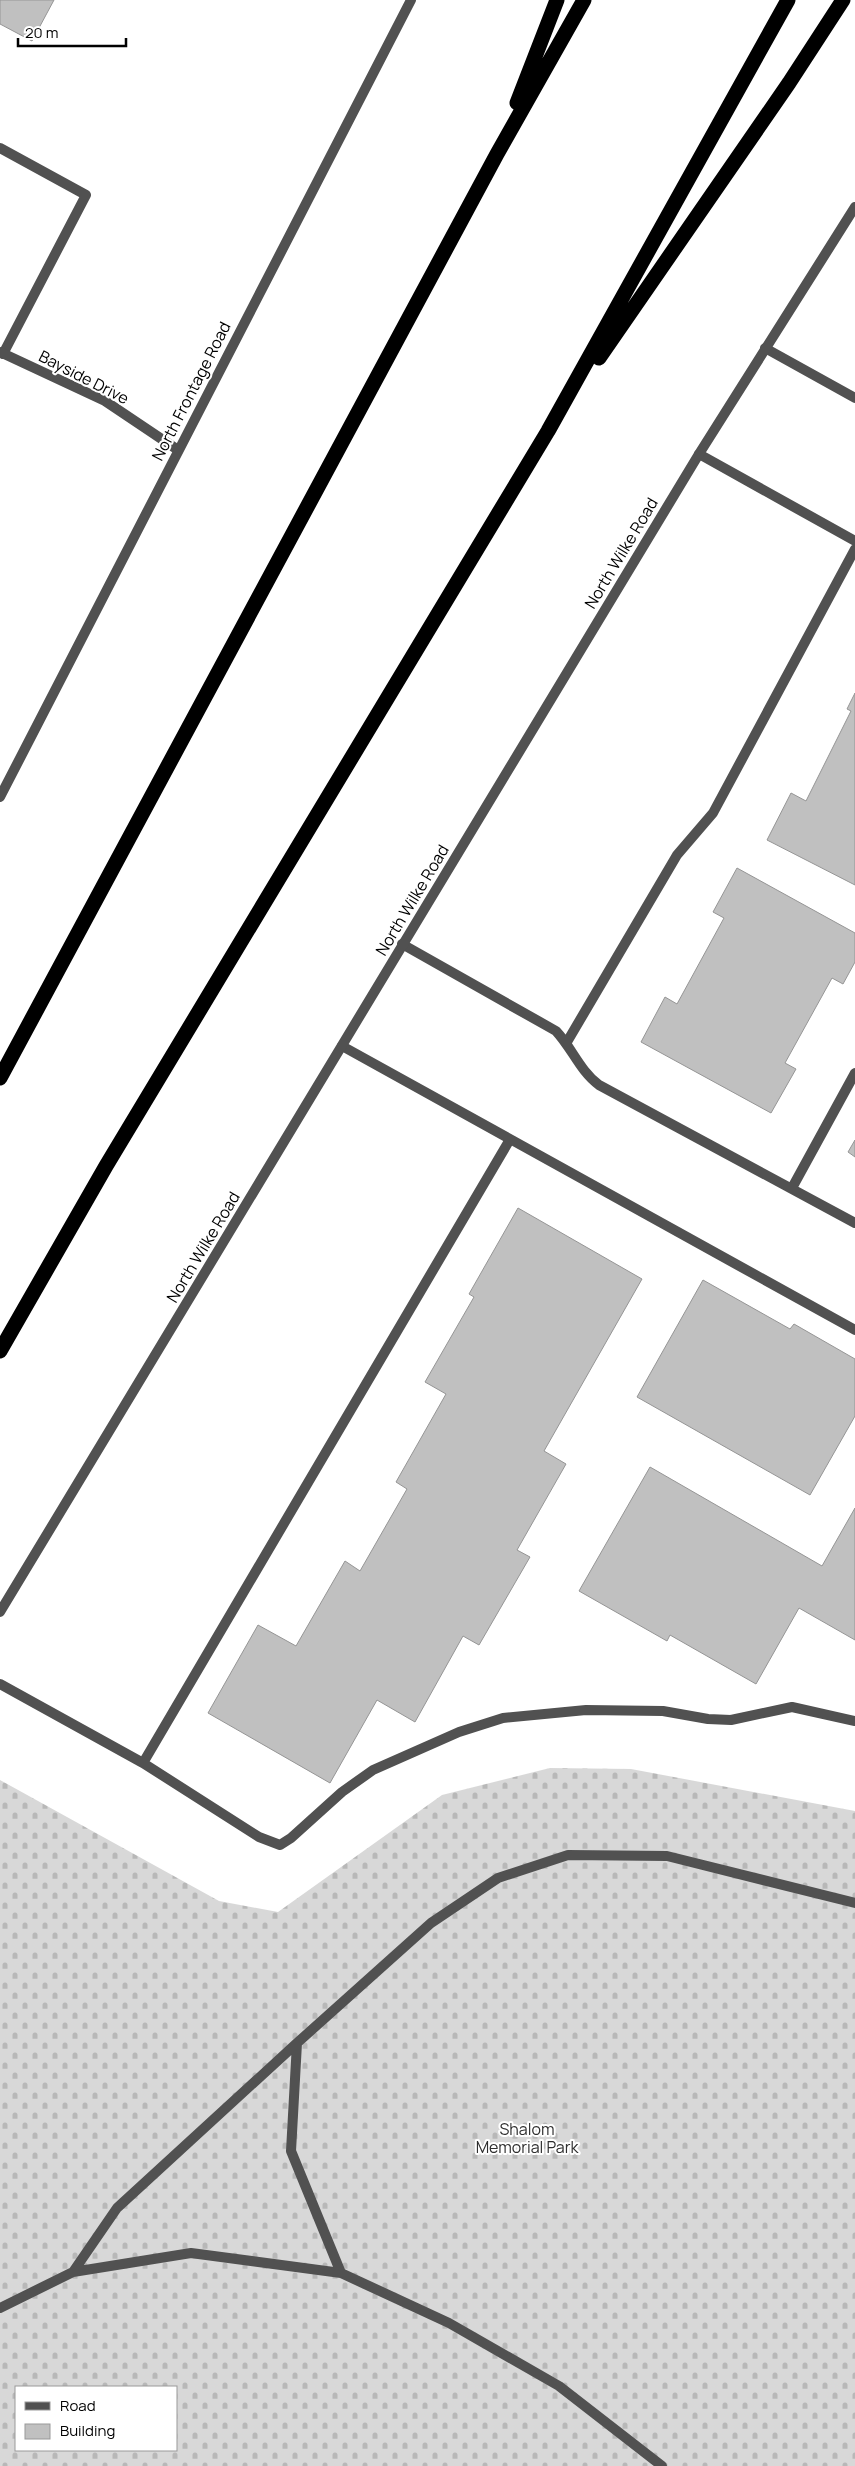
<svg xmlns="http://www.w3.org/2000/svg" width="855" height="2466" font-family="Manrope,sans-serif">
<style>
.cemetery{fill:url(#cemetery-stones);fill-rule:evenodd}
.building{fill:#c0c0c0;stroke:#959595}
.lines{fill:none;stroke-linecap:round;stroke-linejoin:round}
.service{stroke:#515151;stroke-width:10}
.minor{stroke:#515151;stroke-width:10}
.tertiary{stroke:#515151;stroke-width:10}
.motorway{stroke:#000;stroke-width:15}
.labels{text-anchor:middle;stroke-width:4;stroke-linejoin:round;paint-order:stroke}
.street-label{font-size:16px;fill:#000;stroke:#fff}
.park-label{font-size:16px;fill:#2f2f2f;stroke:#fff}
</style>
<defs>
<pattern id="cemetery-stones" width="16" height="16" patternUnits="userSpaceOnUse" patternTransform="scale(1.25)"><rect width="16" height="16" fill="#d8d8d8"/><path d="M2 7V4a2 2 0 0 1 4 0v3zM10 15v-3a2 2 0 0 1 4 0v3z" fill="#b8b8b8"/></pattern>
</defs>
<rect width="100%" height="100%" fill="#fff"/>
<!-- cemetery -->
<path class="cemetery" d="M550,1768L631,1769L855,1811V2466H0V1780L219,1901L278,1912L442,1795ZM16,2387H176V2450H16Z"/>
<!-- building -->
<path class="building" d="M0,0H54L32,41L0,24Z
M855,693V885L767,840L791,793L806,801L851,711L847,709Z
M737,868L855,933V962L843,984L832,978L785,1063L796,1069L771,1113L641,1042L665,997L677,1004L724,918L713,912Z
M855,1140V1157L848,1152Z
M518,1208L642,1279L544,1451L566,1464L517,1550L530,1557L479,1645L463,1636L415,1722L377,1700L330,1783L208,1713L258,1625L296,1646L345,1561L360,1571L407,1489L396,1482L446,1394L425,1382L474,1297L469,1294Z
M703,1280L790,1329L794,1324L855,1359V1416L810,1495L637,1397Z
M650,1467L822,1566L855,1508V1640L799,1608L756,1684L670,1635L667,1641L579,1591Z"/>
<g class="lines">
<!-- service -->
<path class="service" d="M0,148L86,195L3,354
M699,454L855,541
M402,944L556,1031C572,1048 580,1071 599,1085L855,1223
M567,1042L677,855L713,813L855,549
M342,1046L855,1330
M792,1188L855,1073
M0,1684L143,1763L259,1837L280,1845L291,1838L342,1792L373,1770L459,1732L503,1718L586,1710L663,1711L708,1719L731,1720L792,1707L855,1721
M143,1763L509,1141
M297,2043L431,1923L498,1878L568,1855L667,1856L855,1903
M73,2272L117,2208L297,2043L291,2151L341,2273
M0,2308L73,2272L191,2253L341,2273L449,2323L559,2386L662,2466"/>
<!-- minor -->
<path class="minor" d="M765,348L855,398
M0,352L105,401L178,450"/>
<!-- tertiary -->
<path class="tertiary" d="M0,797L411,0
M0,1612L699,454L855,207"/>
<!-- motorway -->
<path class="motorway" d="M517,103L557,0
M599,358L789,83L843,0
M0,1078L497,154L584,0
M0,1351L106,1166L548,431L788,0"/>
</g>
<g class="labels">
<!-- street labels -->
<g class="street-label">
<text transform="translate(84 377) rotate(27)" y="6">Bayside Drive</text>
<text transform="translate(191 391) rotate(-63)" y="6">North Frontage Road</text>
<text transform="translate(621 553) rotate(-59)" y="6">North Wilke Road</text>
<text transform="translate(412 900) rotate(-59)" y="6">North Wilke Road</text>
<text transform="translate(203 1247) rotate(-59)" y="6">North Wilke Road</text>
</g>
<!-- park labels -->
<g class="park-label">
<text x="527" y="2135">Shalom<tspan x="527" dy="18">Memorial Park</tspan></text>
</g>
</g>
<!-- legend -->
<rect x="15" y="2386" width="162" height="65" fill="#ffffff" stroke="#999999"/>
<rect x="25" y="2402" width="25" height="8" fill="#515151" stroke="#999999"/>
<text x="60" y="2411" font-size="15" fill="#000000">Road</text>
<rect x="25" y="2424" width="25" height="15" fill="#c0c0c0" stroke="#999999"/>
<text x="60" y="2436" font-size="15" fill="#000000">Building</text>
<!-- scale -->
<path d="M18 38v8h108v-8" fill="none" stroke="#000000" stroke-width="2.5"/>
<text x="25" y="38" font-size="15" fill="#000000" stroke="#ffffff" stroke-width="4" paint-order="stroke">20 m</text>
</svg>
